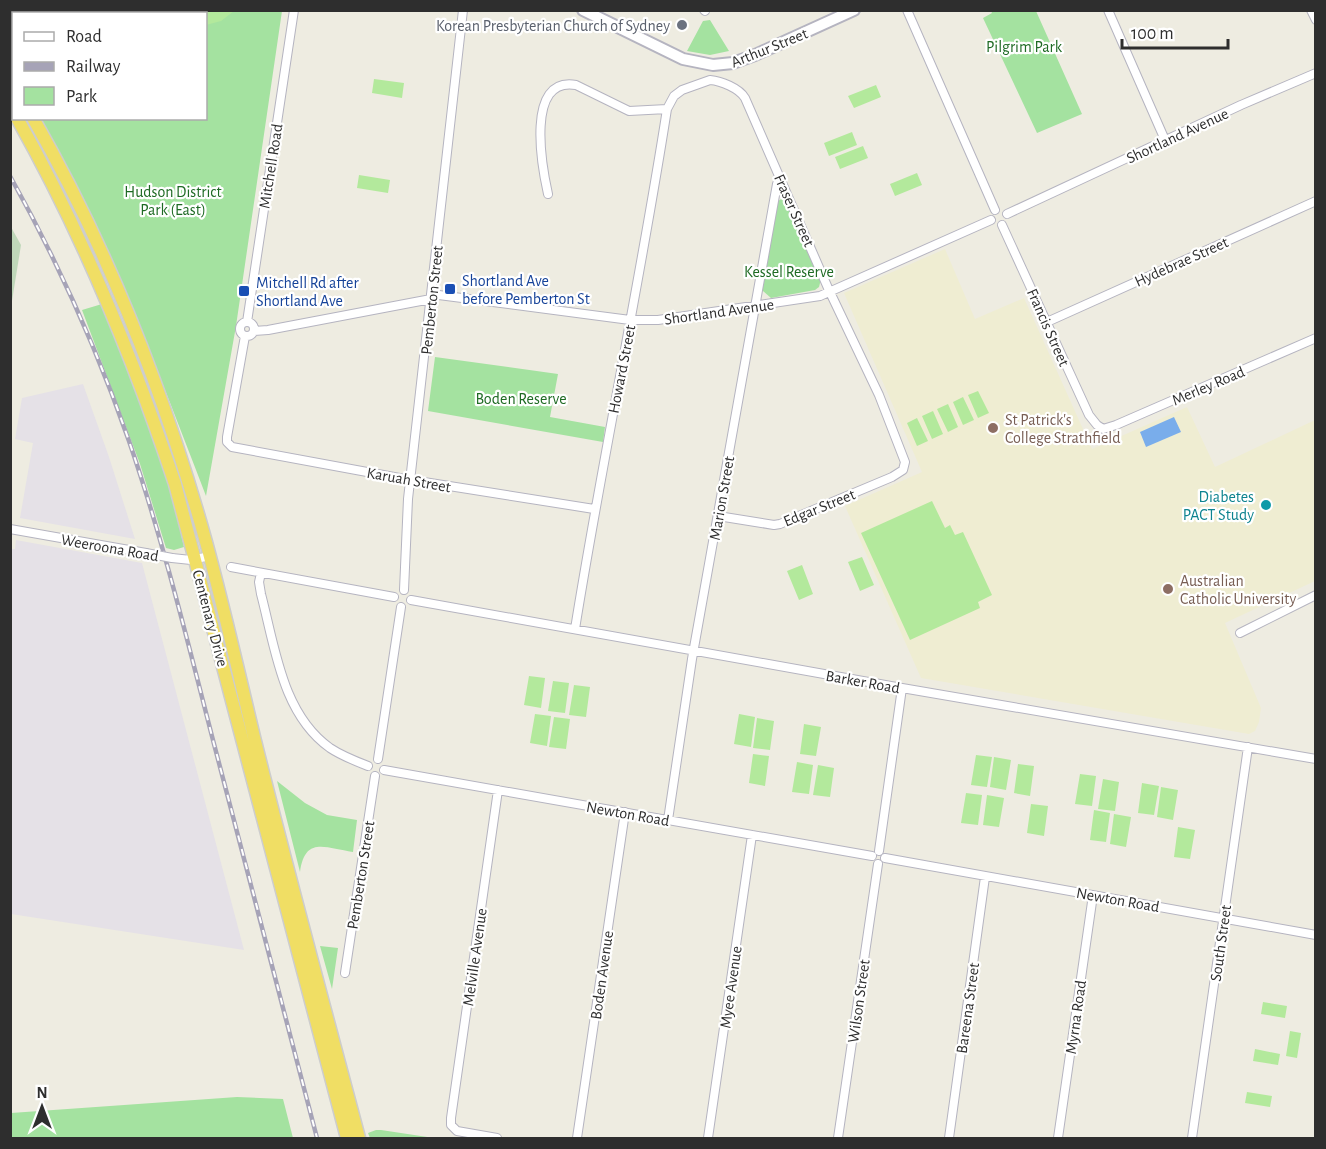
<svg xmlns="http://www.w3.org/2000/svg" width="1326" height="1149" font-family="'Alegreya Sans',sans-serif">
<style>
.industrial{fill:#e5e1e7}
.education{fill:#efedd2}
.green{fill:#a4e2a0}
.cemetery{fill:#bfd7b9}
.pitch{fill:#b3e99c}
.water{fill:#79adeb}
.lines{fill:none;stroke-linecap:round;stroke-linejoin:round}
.minor-casing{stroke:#b5b4c0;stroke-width:10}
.secondary-casing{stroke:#b5b4c0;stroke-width:14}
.trunk-casing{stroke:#cdcdcd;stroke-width:15}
.minor{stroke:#fff;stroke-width:8}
.secondary{stroke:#fff;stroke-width:10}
.trunk{stroke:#f0de64;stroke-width:12}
.rail-casing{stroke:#a6a3b7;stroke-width:4.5}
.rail{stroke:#fff;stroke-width:2;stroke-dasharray:7;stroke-linecap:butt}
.minor-bridge-casing{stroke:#b5b4c0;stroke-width:10;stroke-linecap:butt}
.minor-bridge{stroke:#fff;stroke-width:8}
.worship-dot{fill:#6b7280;stroke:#fff;stroke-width:2}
.transit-dot{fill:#1a4fb4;stroke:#fff;stroke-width:2}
.education-dot{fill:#8d6e63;stroke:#fff;stroke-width:2}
.culture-dot{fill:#0f9aa8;stroke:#fff;stroke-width:2}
.labels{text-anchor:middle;stroke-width:4.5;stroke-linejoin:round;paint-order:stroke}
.worship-label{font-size:16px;fill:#5b616d;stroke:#fff;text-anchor:end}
.park-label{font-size:16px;fill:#1e6a23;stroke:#fff}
.street-label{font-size:16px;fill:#2e2e2e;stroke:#fff}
.transit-label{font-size:16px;fill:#164399;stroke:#fff;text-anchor:start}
.education-label{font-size:16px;fill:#785e54;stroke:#fff;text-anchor:start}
.culture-label{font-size:16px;fill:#0d838f;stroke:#fff;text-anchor:end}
</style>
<rect width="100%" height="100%" fill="#eeece1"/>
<!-- industrial -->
<path class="industrial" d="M83,384L109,457L135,539L20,518L33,443L15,439L22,398Z
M16,540L142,563L244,950L11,914L10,549H15Z"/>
<!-- education -->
<path class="education" d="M945,249L975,319L1024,298L1092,449L1187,407L1215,467L1315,420V581L1225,623L1261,708L1259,722L1255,731L1249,734L921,678L845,506L922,472L844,293Z"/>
<!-- green -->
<path class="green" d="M11,11H282L236,326L206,496C157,368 108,239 41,119L206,118V14H14L13,71L11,66Z
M991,11H1036L1082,114L1037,133L983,18L992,13Z
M710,20L729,51L710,55L687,51L703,21Z
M783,198L821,279L819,287L815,290L771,298L763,291L762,284L778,201Z
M102,304C135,383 166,463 184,547L174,550L166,548L140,464L82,310Z
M435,357L558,374L550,417L605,427L603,442L428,411Z
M277,781L305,803L327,815L357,820L353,852C325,848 305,836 300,872Z
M320,946L338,948L332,989Z
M237,1097L283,1099L293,1138H11V1113Z
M376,1130H381L434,1138H370L368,1133Z"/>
<!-- cemetery -->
<path class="cemetery" d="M11,227L21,245L11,307Z"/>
<!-- pitch -->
<path class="pitch" d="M149,11H234L221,21L206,25V14L157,13Z
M374,79L404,83L402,98L372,93Z
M876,85L881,97L854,108L848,96Z
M852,132L857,145L829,156L824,143Z
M863,146L868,158L840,169L835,157Z
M917,173L922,185L895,196L890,184Z
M359,175L390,180L388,193L357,188Z
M978,391L989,413L978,418L968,395Z
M963,397L974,420L963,425L953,402Z
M948,404L958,427L948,432L937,409Z
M933,411L943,434L932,439L922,416Z
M917,418L928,441L917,446L907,423Z
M932,501L945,528L950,525L955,535L963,532L992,595L978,602L980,608L910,640L861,533Z
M862,557L874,585L860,591L848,562Z
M802,565L813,594L799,600L787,571Z
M529,676L545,678L541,708L524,705Z
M553,681L569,683L565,713L548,711Z
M574,685L590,687L586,717L569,715Z
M535,714L551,716L547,746L530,743Z
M739,714L755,717L751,747L734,744Z
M554,717L570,719L566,749L549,747Z
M757,718L774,721L770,750L753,748Z
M804,724L821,727L816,756L800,754Z
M753,754L769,756L765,786L749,783Z
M976,755L992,757L987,787L971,785Z
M994,757L1011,760L1006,790L990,787Z
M797,762L813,765L809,794L792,792Z
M1018,764L1034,766L1030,796L1014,793Z
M818,765L834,768L830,797L813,795Z
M1080,774L1096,776L1092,806L1075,804Z
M1103,779L1119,782L1115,811L1098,809Z
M1142,783L1159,786L1154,815L1138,813Z
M1161,787L1178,790L1173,820L1157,817Z
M966,793L982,795L978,825L961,823Z
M987,795L1004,798L999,827L983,825Z
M1031,804L1048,806L1044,836L1027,833Z
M1094,810L1110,813L1106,842L1090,840Z
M1114,814L1131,817L1126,847L1110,844Z
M1178,827L1195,830L1190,859L1174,857Z
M1263,1002L1287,1006L1285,1018L1261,1014Z
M1290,1031L1301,1033L1297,1058L1286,1056Z
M1255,1049L1280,1054L1278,1065L1253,1061Z
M1247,1092L1272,1096L1270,1107L1245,1103Z"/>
<!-- water -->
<path class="water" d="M1174,417L1181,432L1146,447L1140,432Z"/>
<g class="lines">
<defs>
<path id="minor" d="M704,10L705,11
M907,10L995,210
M1108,10L1165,140
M1311,10L1316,20
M548,194C542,167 525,76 576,85L629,111L667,109
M1007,214L1241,105L1316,73
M1002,225L1089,415L1097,425L1103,429L1116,425L1316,338
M431,294L630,320H658L820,296L991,220
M240 329a7 7 0 1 1 14 0a7 7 0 1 1-14 0Z
M247,322L294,10
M1047,322L1316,201
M254,331L268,330L431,299
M245,336L227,437V442L232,447L405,479L594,509
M10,529L146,553
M172,558L191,560L210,556
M231,567L394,597
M261,573L259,582L261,594C275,647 282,714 330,748C342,756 355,761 368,766
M404,590L408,499L463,10
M411,600L902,688L1316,759
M575,629C603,455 640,283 667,109L674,96L682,90L710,80C721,81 739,88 745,98L828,288L879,395L905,462L903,470L892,477L780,524L774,525L718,516
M1240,633L1316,595
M378,759L401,607
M384,770L872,856
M668,820L692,659L777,184L780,178
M879,851L902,688
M885,858L1316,935
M345,973L375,776
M497,1138L457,1131L451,1125V1118L498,790
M577,1138L625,812
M708,1138L752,835
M838,1138L878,864
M949,1138L985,877
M1058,1138L1093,895
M1192,1138L1248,747"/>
<path id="secondary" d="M583,10L683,59L713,65L733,63L755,55L854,10"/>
<path id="trunk" d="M10,80L14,85
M10,106L14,112
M17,118C83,235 133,357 175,484L347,1138
M33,118C109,251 165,395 206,542C224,608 239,675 255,741C288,874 324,1006 359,1138"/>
</defs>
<!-- minor casing -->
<use href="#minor" class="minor-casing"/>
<!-- secondary casing -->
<use href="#secondary" class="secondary-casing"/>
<!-- trunk casing -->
<use href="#trunk" class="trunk-casing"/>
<!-- minor -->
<use href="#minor" class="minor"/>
<!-- secondary -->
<use href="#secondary" class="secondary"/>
<!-- trunk -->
<use href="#trunk" class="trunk"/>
<defs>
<path id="rail" d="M10,176C57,260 97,349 129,441C163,540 188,643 214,744C249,876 283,1007 317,1138"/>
</defs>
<!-- rail casing -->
<use href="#rail" class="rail-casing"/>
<!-- rail -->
<use href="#rail" class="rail"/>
<defs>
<path id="minor-bridge" d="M146,553L172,558"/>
</defs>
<!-- minor-bridge casing -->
<use href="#minor-bridge" class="minor-bridge-casing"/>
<!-- minor-bridge -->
<use href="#minor-bridge" class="minor-bridge"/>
</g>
<!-- markers -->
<circle class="worship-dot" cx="682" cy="25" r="6"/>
<g class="transit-dot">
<rect x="444" y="283" width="12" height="12" rx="3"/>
<rect x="238" y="285" width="12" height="12" rx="3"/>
</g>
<g class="education-dot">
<circle cx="993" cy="428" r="6"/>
<circle cx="1168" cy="589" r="6"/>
</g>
<circle class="culture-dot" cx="1266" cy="505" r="6"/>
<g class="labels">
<!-- worship labels -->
<g class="worship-label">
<text x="670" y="31">Korean Presbyterian Church of Sydney</text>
</g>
<!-- park labels -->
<g class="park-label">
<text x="1024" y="52">Pilgrim Park</text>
<text x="173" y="197">Hudson District<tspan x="173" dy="18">Park (East)</tspan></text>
<text x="789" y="277">Kessel Reserve</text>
<text x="521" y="404">Boden Reserve</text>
</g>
<!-- street labels -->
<g class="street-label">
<text transform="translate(769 47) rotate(-22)" y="6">Arthur Street</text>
<text transform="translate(1177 135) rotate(-25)" y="6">Shortland Avenue</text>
<text transform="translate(270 166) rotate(-81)" y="6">Mitchell Road</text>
<text transform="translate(795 210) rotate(66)" y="6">Fraser Street</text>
<text transform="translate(1181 261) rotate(-24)" y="6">Hydebrae Street</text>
<text transform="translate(431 300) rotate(-84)" y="6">Pemberton Street</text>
<text transform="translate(719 311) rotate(-8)" y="6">Shortland Avenue</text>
<text transform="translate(1049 327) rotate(66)" y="6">Francis Street</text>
<text transform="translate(621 369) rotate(-79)" y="6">Howard Street</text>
<text transform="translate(1208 385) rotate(-23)" y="6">Merley Road</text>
<text transform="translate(409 479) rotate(10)" y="6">Karuah Street</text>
<text transform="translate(721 498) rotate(-80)" y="6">Marion Street</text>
<text transform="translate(819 507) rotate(-22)" y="6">Edgar Street</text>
<text transform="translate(110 547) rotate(10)" y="6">Weeroona Road</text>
<text transform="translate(211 618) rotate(75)" y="6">Centenary Drive</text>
<text transform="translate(863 681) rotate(10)" y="6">Barker Road</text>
<text transform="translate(628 813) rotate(10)" y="6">Newton Road</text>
<text transform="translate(360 875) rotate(-81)" y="6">Pemberton Street</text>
<text transform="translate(1118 899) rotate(10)" y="6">Newton Road</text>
<text transform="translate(1220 943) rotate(-82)" y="6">South Street</text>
<text transform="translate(474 957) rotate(-82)" y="6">Melville Avenue</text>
<text transform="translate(601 975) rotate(-82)" y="6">Boden Avenue</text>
<text transform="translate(730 987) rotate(-82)" y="6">Myee Avenue</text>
<text transform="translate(858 1001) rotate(-82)" y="6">Wilson Street</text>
<text transform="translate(967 1008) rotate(-82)" y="6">Bareena Street</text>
<text transform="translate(1075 1017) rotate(-82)" y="6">Myrna Road</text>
</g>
<!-- transit labels -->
<g class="transit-label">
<text x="462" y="286">Shortland Ave<tspan x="462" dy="18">before Pemberton St</tspan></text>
<text x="256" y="288">Mitchell Rd after<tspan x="256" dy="18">Shortland Ave</tspan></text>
</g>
<!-- education labels -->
<g class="education-label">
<text x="1005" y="425">St Patrick's<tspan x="1005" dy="18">College Strathfield</tspan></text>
<text x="1180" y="586">Australian<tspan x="1180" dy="18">Catholic University</tspan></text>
</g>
<!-- culture labels -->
<g class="culture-label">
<text x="1254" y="502">Diabetes<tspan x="1254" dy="18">PACT Study</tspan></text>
</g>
</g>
<!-- border -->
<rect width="1326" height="1149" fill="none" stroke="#2e2e2e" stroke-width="24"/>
<!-- legend -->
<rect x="12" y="12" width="195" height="108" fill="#ffffff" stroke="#ababab" stroke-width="1.5"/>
<rect x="24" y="32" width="30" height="9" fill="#ffffff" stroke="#ababab" stroke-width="1.5"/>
<text x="66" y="42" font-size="18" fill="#2e2e2e">Road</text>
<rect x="24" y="62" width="30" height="9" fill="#a6a3b7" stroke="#ababab" stroke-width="1.5"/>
<text x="66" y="72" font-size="18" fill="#2e2e2e">Railway</text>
<rect x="24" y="87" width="30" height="18" fill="#a4e2a0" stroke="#ababab" stroke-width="1.5"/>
<text x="66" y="102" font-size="18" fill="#2e2e2e">Park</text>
<!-- north arrow -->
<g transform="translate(42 1107)" stroke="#ffffff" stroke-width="4.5" paint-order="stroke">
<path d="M0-4.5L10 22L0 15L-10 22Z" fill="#2e2e2e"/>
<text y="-9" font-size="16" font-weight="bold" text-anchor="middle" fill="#2e2e2e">N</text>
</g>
<!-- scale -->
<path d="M1122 39v9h106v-9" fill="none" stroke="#2e2e2e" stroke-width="3"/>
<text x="1131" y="39" font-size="18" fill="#2e2e2e" stroke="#ffffff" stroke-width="4.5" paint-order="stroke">100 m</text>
</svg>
